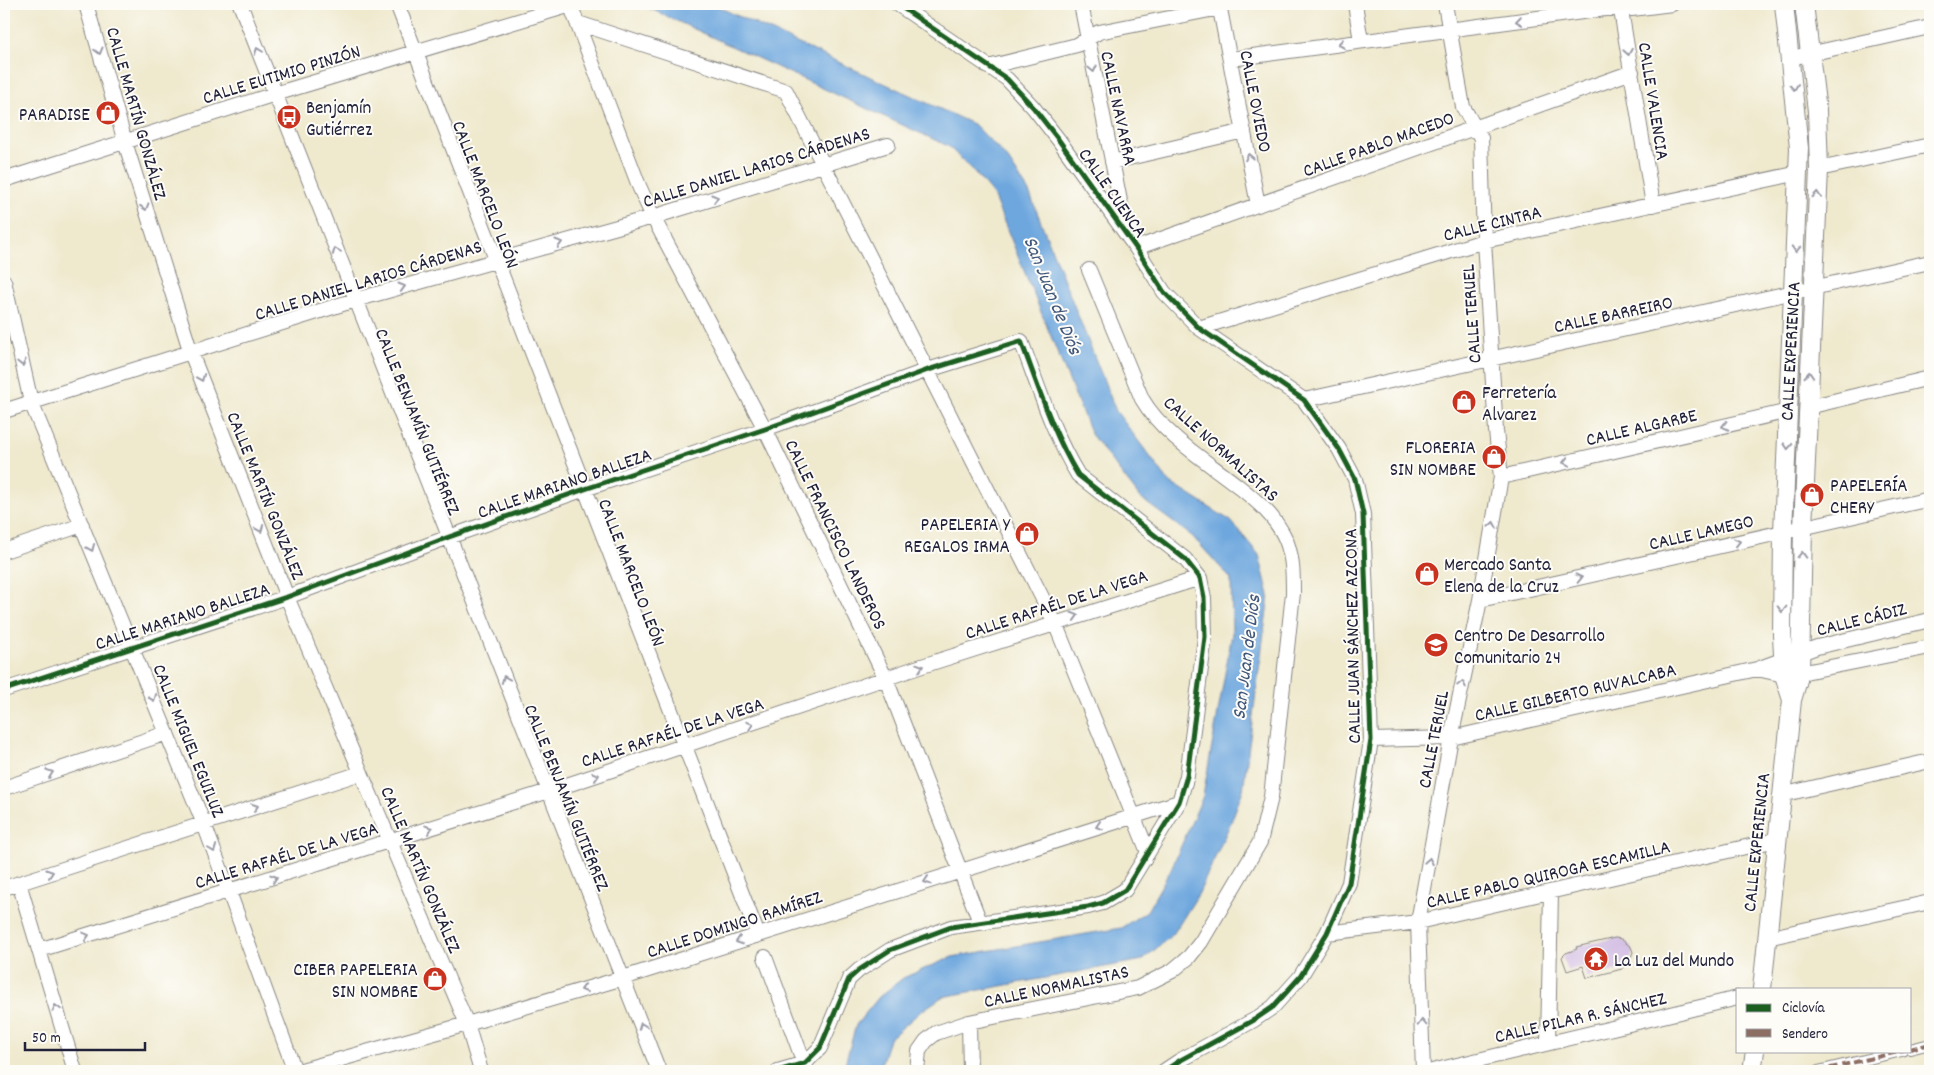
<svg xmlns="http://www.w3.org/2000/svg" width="1934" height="1075" font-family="Dekko,sans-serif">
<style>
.water{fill:#6ea7de;stroke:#48648c}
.building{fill:#cdb5e1}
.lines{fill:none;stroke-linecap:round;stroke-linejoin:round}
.pedestrian-casing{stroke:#888684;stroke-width:12}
.minor-casing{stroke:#888684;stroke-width:16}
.tertiary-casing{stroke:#888684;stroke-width:20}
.pedestrian{stroke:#fff;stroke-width:10}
.minor{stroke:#fff;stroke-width:14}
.tertiary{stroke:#fff;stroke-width:18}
.quiet{stroke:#8d6e63;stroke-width:4;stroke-dasharray:8 4;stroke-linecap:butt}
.cycleway-casing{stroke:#fdfcf7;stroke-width:8}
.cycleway{stroke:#1b5e20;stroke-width:5}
.oneway{stroke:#9c9ca7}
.labels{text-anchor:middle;stroke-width:4;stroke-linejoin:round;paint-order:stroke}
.street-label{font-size:19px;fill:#22223b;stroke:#fdfcf7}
.poi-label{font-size:19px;fill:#22223b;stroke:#fdfcf7;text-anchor:start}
.water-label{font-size:20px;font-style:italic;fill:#40577c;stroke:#fdfcf7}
</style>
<rect width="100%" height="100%" fill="#fdfcf7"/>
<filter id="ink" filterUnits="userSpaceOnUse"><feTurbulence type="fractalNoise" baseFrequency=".02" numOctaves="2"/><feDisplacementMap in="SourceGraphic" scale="10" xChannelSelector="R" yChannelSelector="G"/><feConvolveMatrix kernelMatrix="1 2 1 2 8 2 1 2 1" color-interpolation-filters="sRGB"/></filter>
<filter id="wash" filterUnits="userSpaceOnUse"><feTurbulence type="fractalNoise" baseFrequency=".0096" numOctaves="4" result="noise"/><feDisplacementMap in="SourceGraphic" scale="20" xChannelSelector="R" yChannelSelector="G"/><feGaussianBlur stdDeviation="1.12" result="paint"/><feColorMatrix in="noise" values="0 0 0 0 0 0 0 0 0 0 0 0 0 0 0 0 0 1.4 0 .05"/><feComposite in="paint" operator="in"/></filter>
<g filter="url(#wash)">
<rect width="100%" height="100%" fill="#efe9ce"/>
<!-- water -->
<path class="water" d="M640,4H712L975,125L1007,158L1029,192L1116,411L1169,482L1231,521L1259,555L1269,595L1243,790L1231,822L1199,893L1174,933L1143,960L942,997L920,1012L889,1039L879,1071H843L856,1025L879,997L903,978L952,957L1121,928L1147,911L1171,869L1203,796L1232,634L1231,579L1192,536L1140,498L1091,434L993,195L972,169L948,146Z"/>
<g id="blocks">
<!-- building -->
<path class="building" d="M1615,938L1621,939L1631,947L1633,952L1628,965L1622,969L1587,978L1583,966L1567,971L1562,957L1566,953L1577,949L1576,947Z"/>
</g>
</g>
<g filter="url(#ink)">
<use href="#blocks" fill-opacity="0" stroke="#888684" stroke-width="1"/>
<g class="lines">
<defs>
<path id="pedestrian" d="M1910,1049L1930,1044
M1818,1071L1902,1051"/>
<path id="minor" d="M86,4L125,142L191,353L287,597L467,1024L481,1071
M240,4L659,1071
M397,4L758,935
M570,4L639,186L653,217L765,429L886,679L980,922
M897,4L1007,79L1033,107L1058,139L1136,248L1164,292L1199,328L1304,400L1339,449L1355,479L1363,514L1371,740L1349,883L1327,933L1300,977L1273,1007L1254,1020L1179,1061L1164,1071
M1081,4L1121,206L1129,230
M1219,4L1258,205
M1355,4L1361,41
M1620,4L1653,205
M578,23L786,91L1055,623L1148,852
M1791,58L1930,27
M1230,59L1605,9H1632L1672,4
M988,67L1077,45L1099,32L1220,8
M1112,162L1244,131
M1819,169L1930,145
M4,180L275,94L571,5
M1136,248L1632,72
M4,281L31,402L204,824L295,1071
M1199,328L1484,241L1799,173
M1304,400L1930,262
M1808,407L1930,378
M4,411L355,300L653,217L888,145
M1501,477L1789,411
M4,551L82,525
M1480,600L1930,499
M1757,669L1784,675L1800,673L1930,647
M4,690L287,597L449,537L585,489L765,429L928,370L1021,341C1038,386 1053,434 1078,475L1185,559L1200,578L1204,598L1205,637L1187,776L1179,802L1125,890L1103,903L1088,907L951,927L890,950L859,970L849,979L820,1048L805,1063L778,1071
M1371,740L1451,738L1757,669L1817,647L1930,620
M4,788L167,733
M1781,795L1930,761
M19,883L75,1071
M4,888L361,773
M1327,933L1418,922L1776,840
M1767,938L1930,902
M39,950L549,791L922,666L1200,578
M765,957L807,1071
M969,1022L970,1071
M1548,1043L1551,892
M298,1071L467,1024L623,978L1179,802
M917,1071L919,1051L926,1041L936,1033L969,1022L1138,988L1172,971L1189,957L1201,942L1260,842L1271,797L1293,593C1293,575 1293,558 1286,540C1276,517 1257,501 1238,486C1205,460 1163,435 1142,399L1089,270
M1423,1071L1418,922L1451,738L1480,600L1501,477L1496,431L1484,241L1481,138L1463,107L1445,4
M1432,1071L1738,998"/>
<path id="tertiary" d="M1784,4L1799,148L1783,532L1782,635L1784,675L1792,700
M1762,989L1792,700L1800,673L1803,528L1819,169L1817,111L1804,4
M1752,1071L1755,1051"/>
</defs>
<!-- pedestrian casing -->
<use href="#pedestrian" class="pedestrian-casing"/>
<!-- minor casing -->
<use href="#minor" class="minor-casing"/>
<!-- tertiary casing -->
<use href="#tertiary" class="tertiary-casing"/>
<!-- pedestrian -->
<use href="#pedestrian" class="pedestrian"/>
<!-- minor -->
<use href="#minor" class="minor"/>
<!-- tertiary -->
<use href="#tertiary" class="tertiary"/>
<!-- quiet -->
<path class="quiet" d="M1910,1049L1930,1044
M1818,1071L1902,1051"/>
<defs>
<path id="cycleway" d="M897,4L1007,79L1033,107L1058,139L1136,248L1164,292L1199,328L1304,400L1339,449L1355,479L1363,514L1371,740L1349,883L1327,933L1300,977L1273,1007L1254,1020L1179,1061L1164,1071
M4,690L287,597L449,537L585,489L765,429L928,370L1021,341C1038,386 1053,434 1078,475L1185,559L1200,578L1204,598L1205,637L1187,776L1179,802L1125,890L1103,903L1088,907L951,927L890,950L859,970L849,979L820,1048L805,1063L778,1071"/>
</defs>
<!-- cycleway casing -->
<use href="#cycleway" class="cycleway-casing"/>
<!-- cycleway -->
<use href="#cycleway" class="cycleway"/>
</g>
<!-- one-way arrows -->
<defs><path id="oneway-chevron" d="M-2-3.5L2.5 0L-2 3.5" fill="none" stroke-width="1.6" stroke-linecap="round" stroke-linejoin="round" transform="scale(1.25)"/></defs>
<g class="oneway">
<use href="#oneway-chevron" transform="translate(1519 21) rotate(172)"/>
<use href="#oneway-chevron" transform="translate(1341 44) rotate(172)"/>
<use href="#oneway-chevron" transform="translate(99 51) rotate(75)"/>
<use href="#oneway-chevron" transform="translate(258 51) rotate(-111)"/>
<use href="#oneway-chevron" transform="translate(1628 52) rotate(80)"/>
<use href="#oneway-chevron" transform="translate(1093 69) rotate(78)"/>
<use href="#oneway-chevron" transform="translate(1794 87) rotate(83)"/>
<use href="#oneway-chevron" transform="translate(1249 157) rotate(-101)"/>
<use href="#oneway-chevron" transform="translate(1817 195) rotate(-87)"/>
<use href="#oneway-chevron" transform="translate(715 198) rotate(-17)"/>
<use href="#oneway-chevron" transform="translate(145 207) rotate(73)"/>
<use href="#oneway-chevron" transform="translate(559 243) rotate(-16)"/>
<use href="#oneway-chevron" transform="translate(1796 249) rotate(92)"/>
<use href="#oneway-chevron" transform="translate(336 251) rotate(-111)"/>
<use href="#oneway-chevron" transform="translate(402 287) rotate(-16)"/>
<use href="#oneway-chevron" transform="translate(22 363) rotate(77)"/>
<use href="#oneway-chevron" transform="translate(1809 375) rotate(-87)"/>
<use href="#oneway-chevron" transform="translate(201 378) rotate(68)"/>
<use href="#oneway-chevron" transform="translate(1725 426) rotate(167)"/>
<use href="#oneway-chevron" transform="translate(1788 446) rotate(93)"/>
<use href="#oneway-chevron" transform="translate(1566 462) rotate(167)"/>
<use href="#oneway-chevron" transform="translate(1493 525) rotate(-80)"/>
<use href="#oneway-chevron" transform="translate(260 529) rotate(68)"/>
<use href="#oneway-chevron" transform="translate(1737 542) rotate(-13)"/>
<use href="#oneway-chevron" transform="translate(91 548) rotate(67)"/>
<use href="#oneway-chevron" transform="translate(1802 555) rotate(-89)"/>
<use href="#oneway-chevron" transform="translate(1579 578) rotate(-13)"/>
<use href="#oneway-chevron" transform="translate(1782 609) rotate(91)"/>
<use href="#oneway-chevron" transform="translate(1075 616) rotate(-17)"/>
<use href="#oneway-chevron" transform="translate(920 667) rotate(-19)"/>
<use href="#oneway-chevron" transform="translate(505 679) rotate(-112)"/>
<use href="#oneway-chevron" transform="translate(1462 684) rotate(-78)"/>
<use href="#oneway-chevron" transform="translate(153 698) rotate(68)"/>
<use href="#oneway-chevron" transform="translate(750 725) rotate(-19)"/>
<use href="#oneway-chevron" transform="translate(50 773) rotate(-19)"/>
<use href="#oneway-chevron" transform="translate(596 776) rotate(-18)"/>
<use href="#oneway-chevron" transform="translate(255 807) rotate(-18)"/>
<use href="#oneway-chevron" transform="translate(1099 826) rotate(162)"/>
<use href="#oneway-chevron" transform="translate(429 829) rotate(-18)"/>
<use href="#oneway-chevron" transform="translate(213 849) rotate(69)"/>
<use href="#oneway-chevron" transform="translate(1429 861) rotate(-80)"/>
<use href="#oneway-chevron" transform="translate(50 873) rotate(-18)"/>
<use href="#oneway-chevron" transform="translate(274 878) rotate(-18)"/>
<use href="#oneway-chevron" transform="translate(927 881) rotate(162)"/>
<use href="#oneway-chevron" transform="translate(86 936) rotate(-17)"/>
<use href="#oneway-chevron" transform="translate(739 941) rotate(162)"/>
<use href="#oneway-chevron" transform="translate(584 989) rotate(163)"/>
<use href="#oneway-chevron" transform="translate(56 1008) rotate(-106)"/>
<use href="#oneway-chevron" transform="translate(1422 1023) rotate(-92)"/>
<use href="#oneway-chevron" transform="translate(642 1026) rotate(-111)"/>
</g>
</g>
<!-- icons -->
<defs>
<symbol id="shop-disc" viewBox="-11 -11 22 22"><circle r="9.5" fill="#c8321e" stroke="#fdfcf7"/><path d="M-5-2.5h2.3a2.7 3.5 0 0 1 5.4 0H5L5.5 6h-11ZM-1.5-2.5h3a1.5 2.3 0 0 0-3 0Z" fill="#fff"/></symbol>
<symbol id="bus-disc" viewBox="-11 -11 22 22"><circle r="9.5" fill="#c8321e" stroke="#fdfcf7"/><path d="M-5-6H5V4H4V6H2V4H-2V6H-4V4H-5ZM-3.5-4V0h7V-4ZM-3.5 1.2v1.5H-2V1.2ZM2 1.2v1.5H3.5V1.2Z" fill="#fff"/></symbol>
<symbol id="school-disc" viewBox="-11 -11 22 22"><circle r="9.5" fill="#c8321e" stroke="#fdfcf7"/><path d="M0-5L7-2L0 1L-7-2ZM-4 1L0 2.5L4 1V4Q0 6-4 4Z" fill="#fff"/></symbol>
<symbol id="temple-disc" viewBox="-11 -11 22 22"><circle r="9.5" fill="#c8321e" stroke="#fdfcf7"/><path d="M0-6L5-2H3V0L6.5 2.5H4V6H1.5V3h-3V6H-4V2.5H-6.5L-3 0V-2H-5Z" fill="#fff"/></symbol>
</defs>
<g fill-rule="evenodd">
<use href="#shop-disc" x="94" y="99" width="28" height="28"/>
<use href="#bus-disc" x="275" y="103" width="28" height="28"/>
<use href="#shop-disc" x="1450" y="388" width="28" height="28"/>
<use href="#shop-disc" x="1480" y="443" width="28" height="28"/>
<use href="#shop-disc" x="1798" y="481" width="28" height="28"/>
<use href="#shop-disc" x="1013" y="520" width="28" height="28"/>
<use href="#shop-disc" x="1413" y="560" width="28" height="28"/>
<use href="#school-disc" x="1422" y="631" width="28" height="28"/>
<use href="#temple-disc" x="1582" y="945" width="28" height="28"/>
<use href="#shop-disc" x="421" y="965" width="28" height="28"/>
</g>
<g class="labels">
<!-- street labels -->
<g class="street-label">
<text transform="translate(281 73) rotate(-17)" y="7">CALLE EUTIMIO PINZÓN</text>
<text transform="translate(1257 101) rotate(79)" y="7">CALLE OVIEDO</text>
<text transform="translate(1655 101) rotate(81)" y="7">CALLE VALENCIA</text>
<text transform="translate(1120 108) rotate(78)" y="7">CALLE NAVARRA</text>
<text transform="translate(138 113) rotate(74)" y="7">CALLE MARTÍN GONZÁLEZ</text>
<text transform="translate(1378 143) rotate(-20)" y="7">CALLE PABLO MACEDO</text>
<text transform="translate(756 166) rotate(-17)" y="7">CALLE DANIEL LARIOS CÁRDENAS</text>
<text transform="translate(1114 192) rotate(55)" y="7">CALLE CUENCA</text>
<text transform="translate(487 194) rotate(69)" y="7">CALLE MARCELO LEÓN</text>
<text transform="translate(1492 222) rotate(-14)" y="7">CALLE CINTRA</text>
<text transform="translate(368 279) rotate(-17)" y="7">CALLE DANIEL LARIOS CÁRDENAS</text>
<text transform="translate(1613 313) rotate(-12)" y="7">CALLE BARREIRO</text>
<text transform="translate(1470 314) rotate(-94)" y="7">CALLE TERUEL</text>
<text transform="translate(1789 351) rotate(-87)" y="7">CALLE EXPERIENCIA</text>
<text transform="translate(419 421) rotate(68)" y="7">CALLE BENJAMÍN GUTIÉRREZ</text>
<text transform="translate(1641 426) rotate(-13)" y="7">CALLE ALGARBE</text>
<text transform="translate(1222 448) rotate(42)" y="7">CALLE NORMALISTAS</text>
<text transform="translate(564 482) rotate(-19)" y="7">CALLE MARIANO BALLEZA</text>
<text transform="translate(267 495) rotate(68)" y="7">CALLE MARTÍN GONZÁLEZ</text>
<text transform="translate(1701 531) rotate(-13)" y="7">CALLE LAMEGO</text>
<text transform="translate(837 534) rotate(64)" y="7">CALLE FRANCISCO LANDEROS</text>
<text transform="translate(633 572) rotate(69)" y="7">CALLE MARCELO LEÓN</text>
<text transform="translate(1056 603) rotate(-18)" y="7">CALLE RAFAÉL DE LA VEGA</text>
<text transform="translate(182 615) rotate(-18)" y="7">CALLE MARIANO BALLEZA</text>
<text transform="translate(1861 618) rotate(-14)" y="7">CALLE CÁDIZ</text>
<text transform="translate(1351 636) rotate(-91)" y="7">CALLE JUAN SÁNCHEZ AZCONA</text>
<text transform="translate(1575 691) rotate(-13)" y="7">CALLE GILBERTO RUVALCABA</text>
<text transform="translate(672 731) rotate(-18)" y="7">CALLE RAFAÉL DE LA VEGA</text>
<text transform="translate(1432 739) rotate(-79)" y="7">CALLE TERUEL</text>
<text transform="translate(190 740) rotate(68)" y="7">CALLE MIGUEL EGUILUZ</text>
<text transform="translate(568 797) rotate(68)" y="7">CALLE BENJAMÍN GUTIÉRREZ</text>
<text transform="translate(1755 842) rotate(-84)" y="7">CALLE EXPERIENCIA</text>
<text transform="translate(286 854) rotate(-17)" y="7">CALLE RAFAÉL DE LA VEGA</text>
<text transform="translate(422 869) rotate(67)" y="7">CALLE MARTÍN GONZÁLEZ</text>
<text transform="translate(1548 873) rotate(-13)" y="7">CALLE PABLO QUIROGA ESCAMILLA</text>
<text transform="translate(734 923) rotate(-18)" y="7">CALLE DOMINGO RAMÍREZ</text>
<text transform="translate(1056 985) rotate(-12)" y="7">CALLE NORMALISTAS</text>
<text transform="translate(1580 1016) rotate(-13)" y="7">CALLE PILAR R. SÁNCHEZ</text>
</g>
<!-- poi labels -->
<g class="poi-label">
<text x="306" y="113">Benjamín<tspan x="306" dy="22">Gutiérrez</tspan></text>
<text x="90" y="120" text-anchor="end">PARADISE</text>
<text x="1482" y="398">Ferretería<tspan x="1482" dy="22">Alvarez</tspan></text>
<text x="1476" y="453" text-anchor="end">FLORERIA<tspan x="1476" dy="22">SIN NOMBRE</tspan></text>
<text x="1830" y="491">PAPELERÍA<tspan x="1830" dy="22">CHERY</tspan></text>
<text x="1010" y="530" text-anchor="end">PAPELERIA Y<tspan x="1010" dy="22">REGALOS IRMA</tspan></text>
<text x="1444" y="570">Mercado Santa<tspan x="1444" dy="22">Elena de la Cruz</tspan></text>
<text x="1454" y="641">Centro De Desarrollo<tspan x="1454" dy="22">Comunitario 24</tspan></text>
<text x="1614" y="966">La Luz del Mundo</text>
<text x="418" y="975" text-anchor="end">CIBER PAPELERIA<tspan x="418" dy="22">SIN NOMBRE</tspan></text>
</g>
<!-- water labels -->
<g class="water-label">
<text transform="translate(1054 295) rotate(68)" y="7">San Juan de Diós</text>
<text transform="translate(1245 657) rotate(-83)" y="7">San Juan de Diós</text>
</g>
</g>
<!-- margin -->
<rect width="1934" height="1075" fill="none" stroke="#fdfcf7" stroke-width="20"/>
<!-- legend -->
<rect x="1736" y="988" width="175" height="65" fill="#fdfcf7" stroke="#a5a5ac"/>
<rect x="1746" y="1004" width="25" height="8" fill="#1b5e20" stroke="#a5a5ac"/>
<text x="1782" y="1012" font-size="15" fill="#22223b">Ciclovía</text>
<rect x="1746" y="1029" width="25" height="8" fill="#8d6e63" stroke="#a5a5ac"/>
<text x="1782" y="1038" font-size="15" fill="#22223b">Sendero</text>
<!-- scale -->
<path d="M25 1042v8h120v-8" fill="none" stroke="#22223b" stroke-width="2.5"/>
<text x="32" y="1042" font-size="15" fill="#22223b" stroke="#fdfcf7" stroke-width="4" paint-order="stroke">50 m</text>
</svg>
